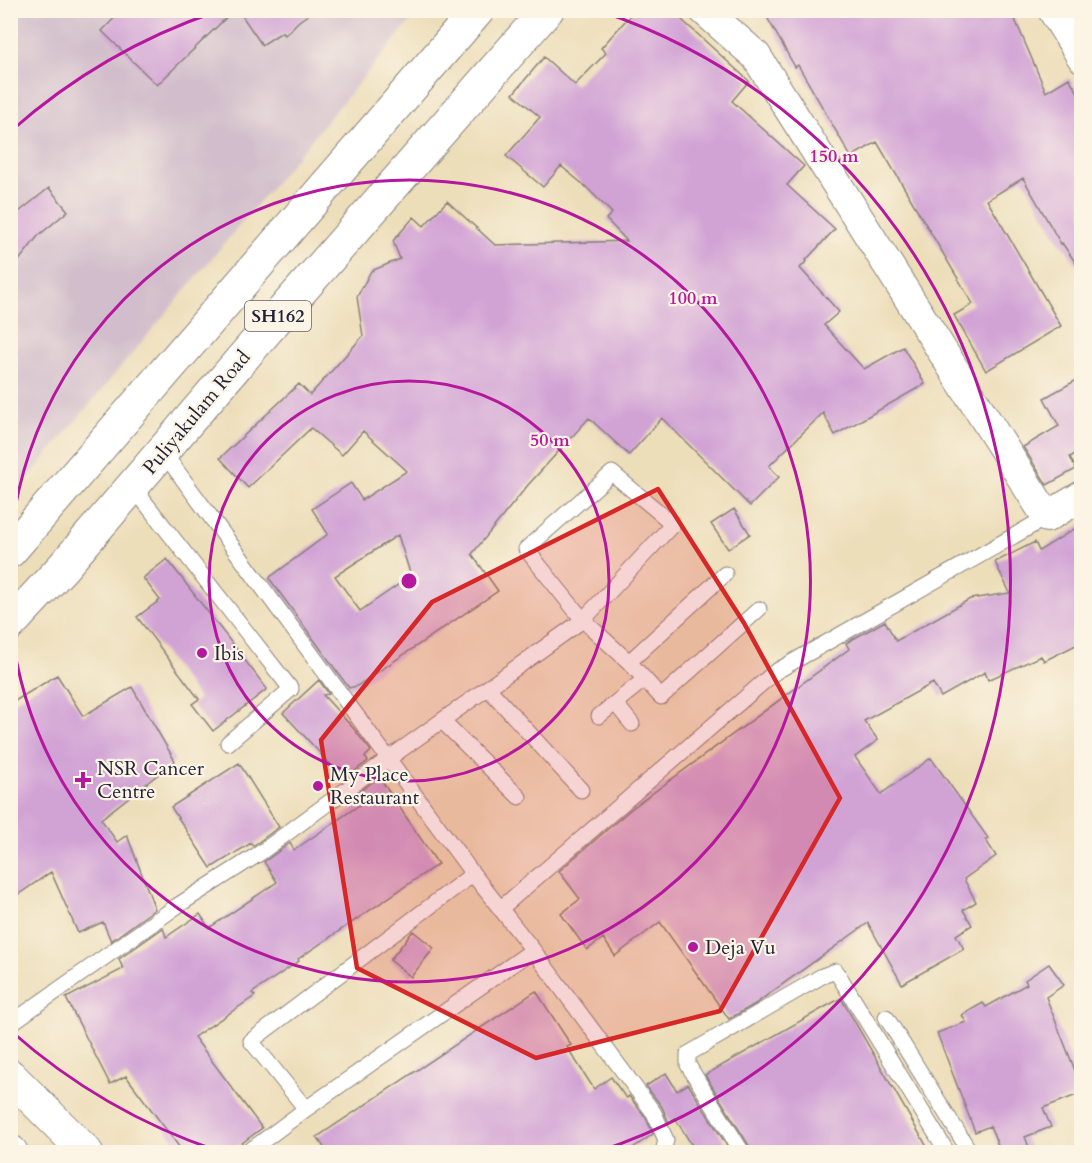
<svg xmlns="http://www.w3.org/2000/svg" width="1092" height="1163" font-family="Cardo,serif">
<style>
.industrial{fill:#d1bdcb}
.building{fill:#d1a3d5;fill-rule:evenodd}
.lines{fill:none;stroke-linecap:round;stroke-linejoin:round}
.service-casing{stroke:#88807a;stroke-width:17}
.minor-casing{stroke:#88807a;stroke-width:32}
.primary-casing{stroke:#88807a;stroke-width:35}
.service{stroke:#fff;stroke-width:15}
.minor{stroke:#fff;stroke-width:30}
.primary{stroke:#fff;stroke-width:33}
.marked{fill:#d62828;fill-opacity:0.2;stroke:#d62828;stroke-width:4.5;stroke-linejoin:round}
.ring{fill:none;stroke:#b5179e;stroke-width:3}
.poi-dot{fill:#b5179e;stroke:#fcf5e5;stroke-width:2}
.labels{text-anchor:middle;stroke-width:4.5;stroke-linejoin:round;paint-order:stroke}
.shield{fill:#fcf5e5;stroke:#63616e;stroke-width:1.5}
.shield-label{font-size:18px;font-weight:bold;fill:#22223b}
.street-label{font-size:20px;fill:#22223b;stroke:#fcf5e5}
.poi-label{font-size:20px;fill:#22223b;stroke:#fcf5e5;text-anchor:start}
.centre{fill:#b5179e;stroke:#fcf5e5;stroke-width:3}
.ring-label{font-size:18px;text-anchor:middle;font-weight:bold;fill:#b5179e;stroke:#fcf5e5;stroke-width:4.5;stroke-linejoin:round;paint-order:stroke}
</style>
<rect width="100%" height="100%" fill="#fcf5e5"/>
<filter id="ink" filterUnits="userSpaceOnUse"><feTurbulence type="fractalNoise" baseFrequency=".0167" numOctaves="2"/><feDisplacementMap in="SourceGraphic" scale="12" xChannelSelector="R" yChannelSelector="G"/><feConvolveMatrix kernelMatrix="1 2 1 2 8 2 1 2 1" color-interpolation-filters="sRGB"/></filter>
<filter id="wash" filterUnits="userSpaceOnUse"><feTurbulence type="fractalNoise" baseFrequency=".008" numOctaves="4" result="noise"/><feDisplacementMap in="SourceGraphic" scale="24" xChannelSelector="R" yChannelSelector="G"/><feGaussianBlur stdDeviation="1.35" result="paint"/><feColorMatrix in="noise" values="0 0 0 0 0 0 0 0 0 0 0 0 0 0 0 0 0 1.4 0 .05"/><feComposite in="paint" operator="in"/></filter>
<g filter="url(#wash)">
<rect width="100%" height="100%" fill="#eddeba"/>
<!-- industrial -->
<path class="industrial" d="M11,11H419L11,498Z"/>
<g id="blocks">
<!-- building -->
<path class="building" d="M122,10H234L157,85L102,31Z
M238,10H315L299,21L285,35L282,32L262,45Z
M635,10H671L749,81L732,101L804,166L787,185L835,229L806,260L807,261L800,268L839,312L824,325L864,369L903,347L925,384L835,435L823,413L769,466L779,477L750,506L662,418L629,455L589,418L528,485L472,554L498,591L357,686L349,688L269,578L328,534L312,509L351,483L362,500L407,471L363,431L342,455L311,428L248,488L220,458L299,384L310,395L363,336L357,297L371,271L400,259L393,241L414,217L424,226L447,201L495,245L627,241L606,219L612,213L585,186L561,166L543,187L506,156L540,117L513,94L544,57L575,85L606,53L601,48ZM398,535L411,576L360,611L335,576Z
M763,10H1011L1046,92L1069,78L1082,99V272L1062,243L1061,244L1023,178L987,200L1061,326L986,371L954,315L973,304L877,142L851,157L798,65L795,67Z
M49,188L68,211L38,236L10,272V219Z
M1082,377V465L1075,454L1070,457L1076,469L1047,485L1023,447L1059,426L1044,398Z
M734,509L750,534L728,549L711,524Z
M1082,524V642L1044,661L1041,656L988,680L985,672L941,697L933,683L864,721L878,740L855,757L881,794L931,758L988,838L985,839L996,856L964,879L976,902L963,910L972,925L956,935L964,949L902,984L868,923L755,1004L729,1019L660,922L615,956L603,938L587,950L561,914L580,899L559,871L631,809L849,649L846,643L885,621L896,641L970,599L1010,593L995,562L1035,542L1039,551Z
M167,559L267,689L213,731L192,704L199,699L137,617L160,600L143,578Z
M57,675L83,716L132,687L175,761L101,819L117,842L127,835L155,909L111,941L103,922L78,933L51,872L10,900V704Z
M319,680L329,694L323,695L354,729L371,751L365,757L368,761L344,779L283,713Z
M239,763L279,827L253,846L251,843L211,868L171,807Z
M379,777L438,864L298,959L299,961L252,993L255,996L194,1037L262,1128L230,1152H183L126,1076L110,1084L66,998L123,969L119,959L163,928L166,937L200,914L209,928L277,882L264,862L290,843L294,850L365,801L358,793Z
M413,931L434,948L411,977L390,960Z
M1049,964L1064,985L1046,997L1082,1088V1093L1043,1108L1051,1127L1025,1137L1031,1152H1001L990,1126L975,1132L937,1033L966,1022L962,1015L983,1003L986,1007L1027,984L1025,980Z
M536,991L571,1045L567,1047L594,1089L611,1077L623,1094L627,1098L629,1096L646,1118L653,1134L627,1152H327L317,1137Z
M841,998L930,1152H752L750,1147L705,1075Z
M666,1073L677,1091L688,1084L731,1152H696L675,1118L669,1123L662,1107L646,1086Z"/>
</g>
</g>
<g filter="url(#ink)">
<use href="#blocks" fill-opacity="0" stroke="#88807a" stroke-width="1.5"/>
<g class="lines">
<defs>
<path id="service" d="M163,452L473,874L533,950L654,1113L666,1140L663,1152
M133,487L291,689L228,743
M629,662L661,697L759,609
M488,688L581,790
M615,703L632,724
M599,716L645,679
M442,721L519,797
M473,874L251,1041L306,1109L533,950
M500,909L775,672L1047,517
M886,1017L970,1152
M10,1024L177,906L260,853L388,759L583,620L526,549L612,473L673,524L583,620L629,662L725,574
M248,1152L306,1109
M742,1152L688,1065V1054L822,976L836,971L947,1152"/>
<path id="minor" d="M704,10L756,56L1047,517L1082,496
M1053,10L1082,57"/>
<path id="primary" d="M10,551L478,10
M10,624L64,566L289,304L547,10
M10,1076L86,1152
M10,1152H11"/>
</defs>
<!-- service casing -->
<use href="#service" class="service-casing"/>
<!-- minor casing -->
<use href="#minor" class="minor-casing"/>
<!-- primary casing -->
<use href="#primary" class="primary-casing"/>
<!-- service -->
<use href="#service" class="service"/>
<!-- minor -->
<use href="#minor" class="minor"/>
<!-- primary -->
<use href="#primary" class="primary"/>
</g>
</g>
<!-- marked area -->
<path class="marked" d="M658,489L744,623L840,798L720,1011L536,1058L357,968L321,740L432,602Z"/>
<!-- distance rings -->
<g class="ring">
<circle cx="409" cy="581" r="200"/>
<path d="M11 536A401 401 0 1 1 11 626"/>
<path d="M218 1151A601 601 0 0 1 11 1031M11 131A601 601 0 0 1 218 11M600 11A601 601 0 0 1 600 1151"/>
</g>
<!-- markers -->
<g class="poi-dot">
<circle cx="202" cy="653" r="6"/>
<path d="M80 771h6v6h6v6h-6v6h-6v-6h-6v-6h6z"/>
<circle cx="318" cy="786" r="6"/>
<circle cx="693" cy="947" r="6"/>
</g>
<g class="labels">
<!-- shield labels -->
<rect class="shield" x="245" y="301" width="66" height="30" rx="4.5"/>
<g class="shield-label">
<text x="278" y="322">SH162</text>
</g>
<!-- street labels -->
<g class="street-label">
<text transform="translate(196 412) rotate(-50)" y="7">Puliyakulam Road</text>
</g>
<!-- poi labels -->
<g class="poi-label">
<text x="214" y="660">Ibis</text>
<text x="97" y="775">NSR Cancer<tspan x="97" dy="23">Centre</tspan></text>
<text x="330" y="781">My Place<tspan x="330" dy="23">Restaurant</tspan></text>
<text x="705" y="954">Deja Vu</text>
</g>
</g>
<circle cx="409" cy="581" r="9" class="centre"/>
<g class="ring-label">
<text x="834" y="162">150 m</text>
<text x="693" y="304">100 m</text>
<text x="550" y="446">50 m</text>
</g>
<!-- margin -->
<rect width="1092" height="1163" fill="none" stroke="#fcf5e5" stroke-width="36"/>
</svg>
